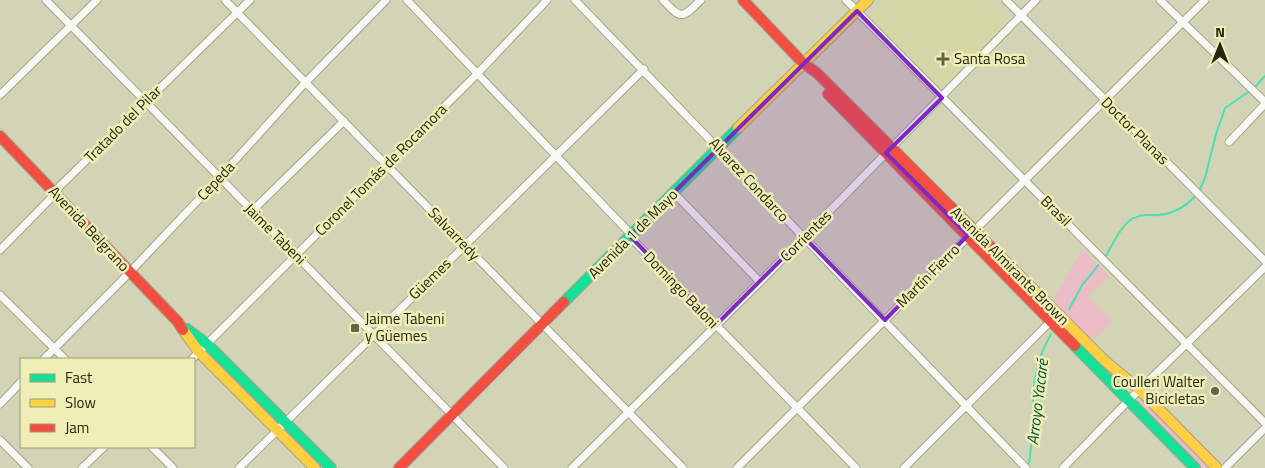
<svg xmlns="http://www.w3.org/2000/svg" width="1265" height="468" font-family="'Titillium Web',sans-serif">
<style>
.built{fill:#d6d7a6}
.green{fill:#ebbdc6}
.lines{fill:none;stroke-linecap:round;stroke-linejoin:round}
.stream{stroke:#4ddfb2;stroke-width:2}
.street-casing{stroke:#a2a38b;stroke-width:9}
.fast-casing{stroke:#a2a38b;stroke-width:12}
.slow-casing{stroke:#a2a38b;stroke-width:12}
.jam-casing{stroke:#a2a38b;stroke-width:12}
.street{stroke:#f8f9f4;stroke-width:7}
.fast{stroke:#16e098;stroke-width:10}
.slow{stroke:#ffcf43;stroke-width:10}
.jam{stroke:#f24e42;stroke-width:10}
.marked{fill:#7b2cbf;fill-opacity:0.2;stroke:#7b2cbf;stroke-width:4;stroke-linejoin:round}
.poi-dot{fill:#63644b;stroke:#eeeeb6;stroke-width:2}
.labels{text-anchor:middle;stroke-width:5;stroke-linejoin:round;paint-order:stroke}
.poi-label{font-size:15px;fill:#272711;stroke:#eeeeb6;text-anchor:start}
.street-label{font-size:15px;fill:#272711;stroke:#eeeeb6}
.water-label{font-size:16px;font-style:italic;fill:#02513c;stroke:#eeeeb6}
</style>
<rect width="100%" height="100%" fill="#d3d4b6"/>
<!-- built -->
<path class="built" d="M885,0H988L1009,21L943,89L869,17Z"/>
<!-- green -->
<path class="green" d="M1082,249L1109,276L1088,297L1112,321L1091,343L1053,301Z
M1141,398L1210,468H1198L1135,404Z"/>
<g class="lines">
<!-- stream -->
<path class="stream" d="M1254,88L1265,76
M1199,191L1205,178L1216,134L1225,108L1250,91
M1106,256C1113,243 1121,226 1133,218H1135C1142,213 1150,216 1158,215C1173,214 1187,206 1196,195
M1069,309C1074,301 1078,292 1083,284C1088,277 1094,272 1098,265
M1027,465L1029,463C1035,428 1029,392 1040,359C1042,350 1047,342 1051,334"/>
<defs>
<path id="street" d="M46,0L504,468
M225,0L683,468
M407,0L626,229L635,242L856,468
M575,0L1026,468
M663,0C682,20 681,19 701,0
M846,0L1265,423
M1006,0L1265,261
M1160,0L1265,102
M0,95L97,0
M1229,142L1265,104
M674,193L760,282
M252,211L344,121
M0,250L56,193L60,186L250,0
M0,295L65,359
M44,359L130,272L219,178L305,83L386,0
M192,359L477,74L547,0
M0,404L21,382
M0,440L28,468
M152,447L173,468
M82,468L104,447
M239,468L644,69
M572,468L760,282L1036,0
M737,468L1205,0
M904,468L1054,318
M1063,468L1128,401L1265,267
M1225,468L1265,428"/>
<path id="fast" d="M564,302L738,128
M187,329L207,344L331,468
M1075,346L1195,468"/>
<path id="slow" d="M738,128L868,0
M998,254L1105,361L1140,390L1217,468
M183,330L199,352L315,468"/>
<path id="jam" d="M743,0L803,63L817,73L998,254
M828,94L1075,346
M0,136L178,322L183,330
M399,468L564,302"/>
</defs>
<!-- street casing -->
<use href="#street" class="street-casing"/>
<!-- fast casing -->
<use href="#fast" class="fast-casing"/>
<!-- slow casing -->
<use href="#slow" class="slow-casing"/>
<!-- jam casing -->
<use href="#jam" class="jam-casing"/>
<!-- street -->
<use href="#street" class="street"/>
<!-- fast -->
<use href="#fast" class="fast"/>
<!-- slow -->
<use href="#slow" class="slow"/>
<!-- jam -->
<use href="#jam" class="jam"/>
</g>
<!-- marked area -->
<path class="marked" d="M857,11L942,98L886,153L968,235L885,320L804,237L716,325L630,236Z"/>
<!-- markers -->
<g class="poi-dot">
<path d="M940.5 51.5h5v5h5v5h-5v5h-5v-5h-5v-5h5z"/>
<rect x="350" y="323" width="10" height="10" rx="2.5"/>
<circle cx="1215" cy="391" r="5"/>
</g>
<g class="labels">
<!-- poi labels -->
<g class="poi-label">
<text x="954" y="64">Santa Rosa</text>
<text x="365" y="324">Jaime Tabeni<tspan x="365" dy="17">y Güemes</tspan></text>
<text x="1205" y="387" text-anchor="end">Coulleri Walter<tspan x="1205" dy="17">Bicicletas</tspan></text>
</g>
<!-- street labels -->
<g class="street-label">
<text transform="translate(123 124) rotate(-45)" y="5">Tratado del Pilar</text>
<text transform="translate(1135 131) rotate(45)" y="5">Doctor Planas</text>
<text transform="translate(381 170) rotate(-45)" y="5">Coronel Tomás de Rocamora</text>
<text transform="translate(749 180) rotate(47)" y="5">Alvarez Condarco</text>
<text transform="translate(216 181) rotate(-47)" y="5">Cepeda</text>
<text transform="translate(1056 211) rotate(45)" y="5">Brasil</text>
<text transform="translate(89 229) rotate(47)" y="5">Avenida Belgrano</text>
<text transform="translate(275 234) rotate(45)" y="5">Jaime Tabeni</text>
<text transform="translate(454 234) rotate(46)" y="5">Salvarredy</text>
<text transform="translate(633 234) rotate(-45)" y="5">Avenida 1 de Mayo</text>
<text transform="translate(806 236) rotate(-45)" y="5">Corrientes</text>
<text transform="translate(1010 266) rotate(45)" y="5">Avenida Almirante Brown</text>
<text transform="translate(928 276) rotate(-45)" y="5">Martín Fierro</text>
<text transform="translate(430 279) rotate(-44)" y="5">Güemes</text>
<text transform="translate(681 290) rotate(46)" y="5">Domingo Baloni</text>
</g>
<!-- water labels -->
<g class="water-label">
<text transform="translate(1037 402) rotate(-83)" y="6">Arroyo Yacaré</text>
</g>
</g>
<!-- legend -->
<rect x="20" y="358" width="175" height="90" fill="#eeeeb6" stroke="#9e9e74"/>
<rect x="30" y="374" width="25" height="8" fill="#16e098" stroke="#9e9e74"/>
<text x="65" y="383" font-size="15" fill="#272711">Fast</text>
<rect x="30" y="399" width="25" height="8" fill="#ffcf43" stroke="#9e9e74"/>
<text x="65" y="408" font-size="15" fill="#272711">Slow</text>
<rect x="30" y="424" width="25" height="8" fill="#f24e42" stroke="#9e9e74"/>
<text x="65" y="433" font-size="15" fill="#272711">Jam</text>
<!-- north arrow -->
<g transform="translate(1220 45)" stroke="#eeeeb6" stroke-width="4" paint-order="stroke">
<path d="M0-4L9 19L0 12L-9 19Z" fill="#272711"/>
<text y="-8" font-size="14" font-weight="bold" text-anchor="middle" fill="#272711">N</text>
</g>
</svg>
